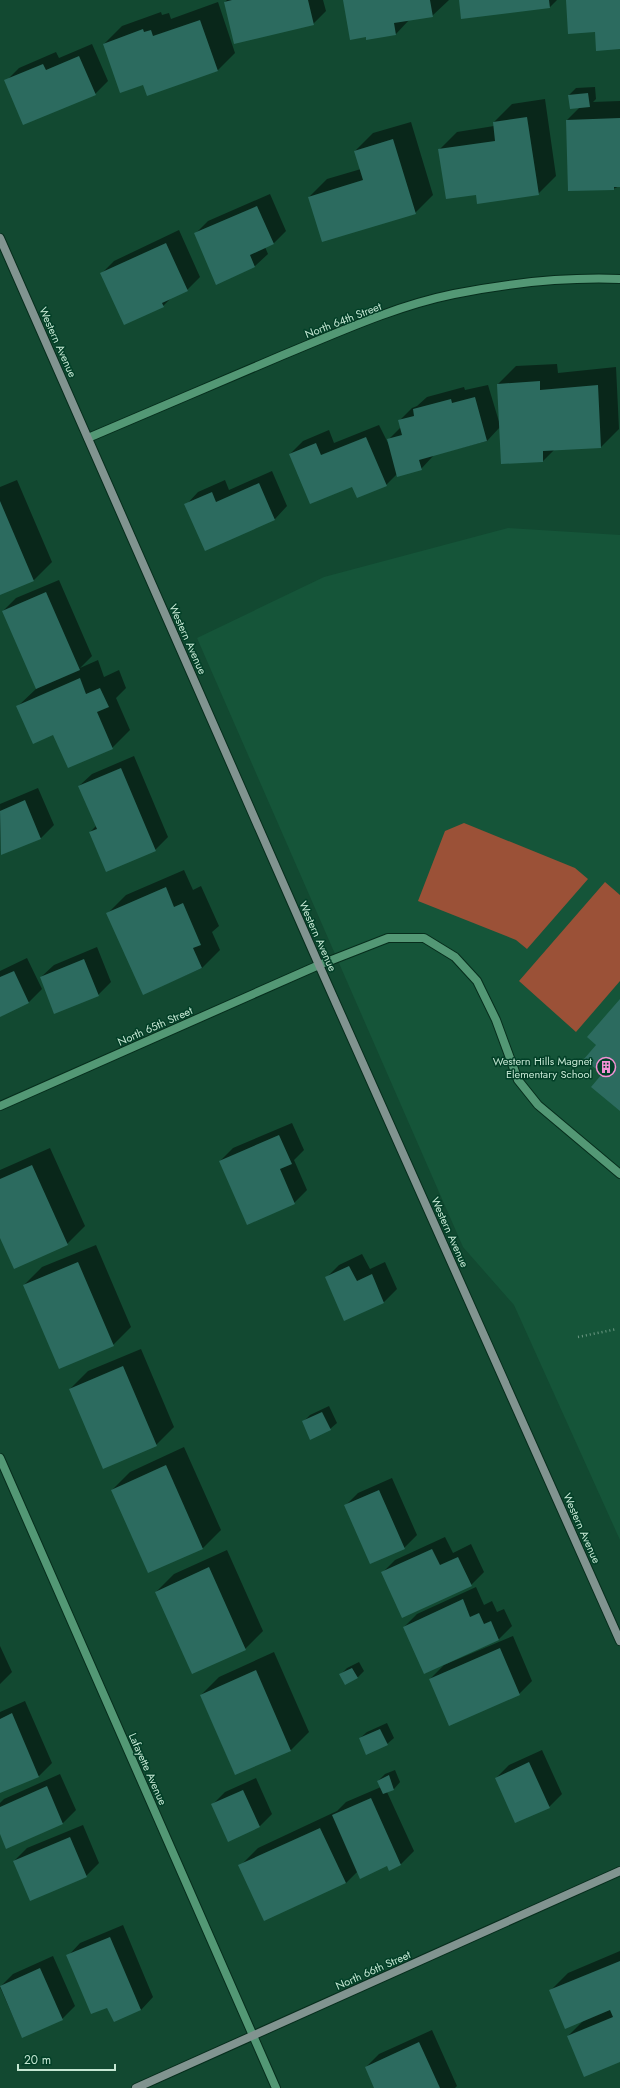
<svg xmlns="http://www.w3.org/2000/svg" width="620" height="2088" font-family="Jost,sans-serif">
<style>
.built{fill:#155539}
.green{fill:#9b5137}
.shadow{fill:#0007}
.building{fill:#2c6b5f}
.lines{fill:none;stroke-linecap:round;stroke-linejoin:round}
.lane-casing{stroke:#062d1c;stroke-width:10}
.street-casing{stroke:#062d1c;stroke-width:10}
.secondary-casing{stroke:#062d1c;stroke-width:10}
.path{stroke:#6c9983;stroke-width:2.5;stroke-dasharray:1 3;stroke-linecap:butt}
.lane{stroke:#539875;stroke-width:8}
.street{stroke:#539875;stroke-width:8}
.secondary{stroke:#819490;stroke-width:8}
.labels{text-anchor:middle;stroke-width:3;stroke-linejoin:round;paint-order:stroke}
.street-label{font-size:11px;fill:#c5e7d3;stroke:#023f27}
.poi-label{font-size:11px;fill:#c5e7d3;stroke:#023f27;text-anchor:end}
</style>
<rect width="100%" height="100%" fill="#124931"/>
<!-- built -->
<path class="built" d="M508,528L620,535V1540L514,1305L463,1247L197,638L324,577Z"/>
<!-- green -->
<path class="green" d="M464,823L575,868L588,879L527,949L516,940L418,901L445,831Z
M605,882L620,895V981L576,1032L519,981Z"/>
<!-- shadow -->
<path class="shadow" d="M227,0H323L326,11L313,24L225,2Z
M344,0H449L432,16L410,19L395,35L367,36Z
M460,0H557L550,7Z
M218,2L235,53L217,71L144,84L104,44L122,26L161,12L162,15L169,13L171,19Z
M92,44L108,81L95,94L6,81L19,68L56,52L59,58Z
M595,87L596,99L593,102L620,101V186L613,189L567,120L580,107L569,95L576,88Z
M545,99L556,176L538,194L477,193L439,150L457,132L494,126V122L512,104Z
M411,122L433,195L415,213L309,197L327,179L361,169L355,151L373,133Z
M270,194L286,231L273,244L265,247L268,254L255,266L217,283L195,234L208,221Z
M179,230L200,277L187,290L172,297L163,306L101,274L114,261Z
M557,364L558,373L616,367L619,429L601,447L555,449L543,461L500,427L487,441L434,455L421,469L397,474L386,485L353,486L290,454L303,441L329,430L334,443L379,425L391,449L388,440L401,427L399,421L412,408L417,406L427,397L464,387L465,390L488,385L500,425L498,384L516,366Z
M272,471L287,506L275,519L186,505L198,492L225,480L229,490Z
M17,480L52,562L34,580L0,594V487Z
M59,580L92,656L80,668L98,660L104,677L119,670L126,688L116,698L130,730L112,748L54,734L18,706L37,688L3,611L16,598Z
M134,756L168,837L155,850L90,832L96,826L79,786L92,774Z
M38,788L54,825L41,838L1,854L0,804Z
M184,870L193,890L201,886L219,926L212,932L220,950L202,968L143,994L108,913L126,895Z
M97,947L111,982L98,995L41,977L54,965Z
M27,958L42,989L29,1002L0,1016V971Z
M292,1123L304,1150L294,1160L307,1190L294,1203L220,1161L233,1148Z
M50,1148L85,1226L67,1244L0,1236V1170Z
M96,1245L131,1327L113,1345L24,1285L42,1267Z
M362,1254L370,1269L385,1262L397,1289L384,1302L345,1320L326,1278L339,1265Z
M141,1349L174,1427L156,1445L70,1389L88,1371Z
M329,1406L337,1423L330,1429L303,1422L310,1415Z
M184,1447L221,1530L203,1548L148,1572L112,1490L130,1472Z
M392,1478L417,1535L404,1548L345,1506L358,1493Z
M445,1537L453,1553L471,1544L484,1572L471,1585L382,1573L395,1560Z
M227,1550L263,1631L245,1649L156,1592L174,1574Z
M476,1587L484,1605L492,1601L497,1612L504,1609L512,1626L499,1639L425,1673L404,1627L417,1614Z
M513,1636L532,1681L519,1694L430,1679L444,1665Z
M0,1646L12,1672L0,1684Z
M274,1652L309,1732L291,1750L235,1774L201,1695L219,1677Z
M359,1662L364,1671L358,1677L345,1684L341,1674L347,1668Z
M25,1701L52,1763L39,1776L0,1792V1712Z
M387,1723L394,1738L387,1744L360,1738L367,1732Z
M542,1750L562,1794L549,1807L496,1778L509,1765Z
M395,1770L400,1782L394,1789L387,1792L414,1851L401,1864L390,1869L388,1865L358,1871L346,1883L240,1866L258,1848L337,1811L346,1802L381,1787L378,1781L385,1774Z
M60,1774L76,1810L63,1823L7,1848L0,1832V1803L4,1799Z
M256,1778L272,1814L259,1827L212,1805L225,1792Z
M83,1825L99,1863L86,1876L14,1861L27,1848Z
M123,1925L153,1997L141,2010L68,1956L80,1943Z
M620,1951V2061L568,2036L584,2020L550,1991L568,1973Z
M53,1956L75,2006L62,2019L22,2037L0,1987L13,1974Z
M432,2030L457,2086L455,2088H375L366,2067L379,2054Z"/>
<!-- building -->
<path class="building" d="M232,0H308L314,25L234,44L224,2Z
M343,0H430L433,17L394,23L396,35L366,40V37L350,40Z
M459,0H549L550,8L461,19Z
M566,0H620V49L596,51L595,32L568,34Z
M200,20L218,71L147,96L143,85L120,93L103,44L143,29L144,32L151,30L153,36Z
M79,56L96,95L23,125L4,80L43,64L46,70Z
M588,93L590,107L570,109L568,95Z
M527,117L539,195L477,204L476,195L446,199L438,149L495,141L493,122Z
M620,118V187H614V190L568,191L566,120Z
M393,139L416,214L322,242L308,197L363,180L354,151Z
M257,206L274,244L250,255L255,267L216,285L194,233Z
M166,243L188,291L162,303L164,307L124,325L100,273Z
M540,381V390L598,385L601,448L543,451V462L501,464L497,384Z
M475,397L487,441L419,460L422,470L397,477L387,439L402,435L398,420L414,416L413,409L451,399L452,403Z
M366,437L387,486L357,498L352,487L310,504L289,454L316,443L321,455Z
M259,483L275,520L205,551L184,504L212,492L216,502Z
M0,501L34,581L0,595Z
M46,592L80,670L36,689L2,611Z
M80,678L86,694L100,688L109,707L97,712L113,749L68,768L53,735L33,744L16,706Z
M121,768L156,851L106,872L89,832L97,829L78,786Z
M25,800L41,839L1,855L0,811Z
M166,887L174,907L183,903L201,945L193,948L202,968L143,995L106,913Z
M84,959L99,996L54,1014L40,977Z
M14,971L29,1003L0,1017V977Z
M620,999V1111L591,1087L602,1074L584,1059L596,1045L587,1037Z
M279,1135L292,1164L280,1169L295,1204L247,1225L219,1161Z
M32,1165L68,1245L14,1269L0,1238V1179Z
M78,1262L114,1346L59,1369L23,1285Z
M349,1266L357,1281L372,1274L384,1303L344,1321L325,1277Z
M123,1366L157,1446L103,1469L69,1389Z
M322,1412L331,1430L310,1440L302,1421Z
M166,1465L203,1549L148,1573L111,1490Z
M379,1490L405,1549L370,1564L344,1505Z
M432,1549L440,1565L458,1557L472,1586L402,1618L381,1572Z
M209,1567L246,1650L192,1674L155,1592Z
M463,1599L470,1617L479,1613L484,1624L491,1621L499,1640L424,1674L403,1627Z
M500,1648L520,1695L449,1726L429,1679Z
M352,1668L358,1678L345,1685L339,1674Z
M256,1670L291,1751L235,1775L200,1695Z
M12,1713L39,1777L0,1793V1719Z
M380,1729L388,1745L366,1755L359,1738Z
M529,1762L550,1808L515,1823L495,1778Z
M389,1775L394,1790L383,1794L377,1781Z
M47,1786L63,1824L6,1849L0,1834V1807Z
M243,1790L260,1827L228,1842L211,1804Z
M371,1798L401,1865L389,1871L387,1866L360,1879L332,1815Z
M320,1828L346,1883L264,1921L238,1865Z
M70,1837L87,1877L30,1901L13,1861Z
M110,1937L141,2010L114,2022L107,2008L91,2014L66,1955Z
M620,1961V2062L584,2077L567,2036L613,2017L610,2010L565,2029L549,1990Z
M40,1968L63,2020L22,2038L0,1986Z
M419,2042L440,2088H374L365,2067Z"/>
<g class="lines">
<defs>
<path id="lane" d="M319,965L388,938H424L455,957L477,981L496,1020L518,1080L538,1105L620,1174"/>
<path id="street" d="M88,438C153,410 218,383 283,355C339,332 395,306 454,294C509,283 565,277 620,279
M0,1106L319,965
M0,1458L276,2088"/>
<path id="secondary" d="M0,238L319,965L620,1641
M136,2088L620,1871"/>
</defs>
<!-- lane casing -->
<use href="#lane" class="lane-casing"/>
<!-- street casing -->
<use href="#street" class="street-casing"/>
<!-- secondary casing -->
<use href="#secondary" class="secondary-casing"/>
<!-- path -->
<path class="path" d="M578,1337L617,1329"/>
<!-- lane -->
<use href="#lane" class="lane"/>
<!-- street -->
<use href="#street" class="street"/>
<!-- secondary -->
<use href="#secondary" class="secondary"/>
</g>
<!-- icons -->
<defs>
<symbol id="building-ring" viewBox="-11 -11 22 22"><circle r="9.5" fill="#023f27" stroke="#f491d5" stroke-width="1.5"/><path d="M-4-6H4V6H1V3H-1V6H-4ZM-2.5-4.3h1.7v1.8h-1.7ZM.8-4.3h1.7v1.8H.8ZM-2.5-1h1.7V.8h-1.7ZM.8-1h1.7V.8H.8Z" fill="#f491d5"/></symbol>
</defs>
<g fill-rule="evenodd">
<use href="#building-ring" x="595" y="1056" width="22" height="22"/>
</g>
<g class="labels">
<!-- street labels -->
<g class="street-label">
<text transform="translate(343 320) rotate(-21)" y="4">North 64th Street</text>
<text transform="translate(58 342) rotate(66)" y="4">Western Avenue</text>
<text transform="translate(188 639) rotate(66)" y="4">Western Avenue</text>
<text transform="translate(318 936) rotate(66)" y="4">Western Avenue</text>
<text transform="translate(155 1026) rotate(-24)" y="4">North 65th Street</text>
<text transform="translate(450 1232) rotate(66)" y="4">Western Avenue</text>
<text transform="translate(582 1528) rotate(66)" y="4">Western Avenue</text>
<text transform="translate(148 1769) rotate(66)" y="4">Lafayette Avenue</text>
<text transform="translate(373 1970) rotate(-24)" y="4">North 66th Street</text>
</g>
<!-- poi labels -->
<g class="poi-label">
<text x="592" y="1065">Western Hills Magnet<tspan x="592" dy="13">Elementary School</tspan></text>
</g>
</g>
<!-- scale -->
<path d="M18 2064v6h97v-6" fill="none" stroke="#c5e7d3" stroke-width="2"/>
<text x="24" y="2064" font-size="12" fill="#c5e7d3" stroke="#023f27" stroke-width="3" paint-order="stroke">20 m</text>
</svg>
